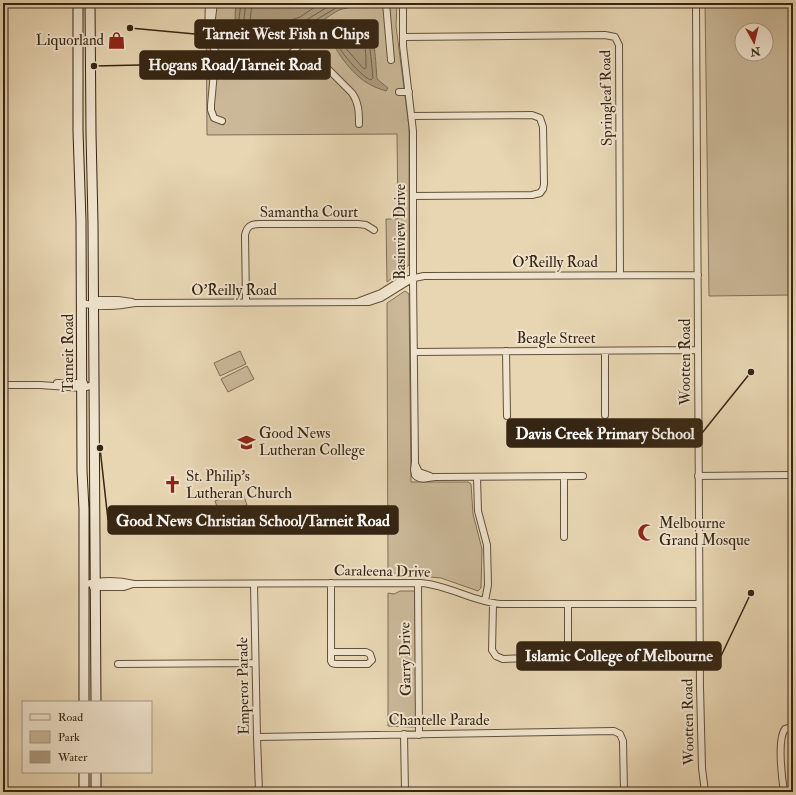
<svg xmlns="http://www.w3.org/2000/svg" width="796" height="795" font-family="'IM FELL Double Pica',serif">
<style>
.green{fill:#cab898;stroke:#806e56;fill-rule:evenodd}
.water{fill:#ab9a7d;stroke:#7c6b53}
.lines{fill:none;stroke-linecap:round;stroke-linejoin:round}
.shore{stroke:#706048;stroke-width:1}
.minor-casing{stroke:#62513b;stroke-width:8}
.secondary-casing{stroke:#352513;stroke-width:11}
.minor{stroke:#f0e4ce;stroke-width:6}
.secondary{stroke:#f0e4ce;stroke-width:9}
.labels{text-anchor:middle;stroke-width:4;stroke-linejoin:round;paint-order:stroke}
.poi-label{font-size:15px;fill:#352513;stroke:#f0e4ce;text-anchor:start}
.street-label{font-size:15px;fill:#352513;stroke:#f0e4ce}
.leader{fill:none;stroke:#352513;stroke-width:1.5}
.callout-dot{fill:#352513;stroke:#f0e4ce;stroke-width:1.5}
.callout{fill:#352513;stroke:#352513;stroke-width:1.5}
.callout-label{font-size:16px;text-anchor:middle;font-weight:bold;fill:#fff}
</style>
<rect width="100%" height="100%" fill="#e8d6b3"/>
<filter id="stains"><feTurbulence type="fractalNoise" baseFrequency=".005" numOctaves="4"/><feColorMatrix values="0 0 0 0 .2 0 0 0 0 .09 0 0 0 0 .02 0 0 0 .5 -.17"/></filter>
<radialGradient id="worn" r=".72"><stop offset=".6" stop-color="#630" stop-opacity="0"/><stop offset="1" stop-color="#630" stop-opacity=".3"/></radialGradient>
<!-- green -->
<path class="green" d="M206,3H397L396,26L409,127V265L387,282L386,219H398L397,134L207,135Z
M705,3H793V295L709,296ZM742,30H766V54H742Z
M405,291L409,294L411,482H468L471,484L473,514L482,549L481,588L478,591L441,578L419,576H398L395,574H388L387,303Z
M240,351L246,364L220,376L214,363Z
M247,366L254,379L228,392L221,379Z
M242,491L247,505L220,515L215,501Z
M400,591H414L415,593L416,723L415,727H412L388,726V593L394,594Z"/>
<!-- water -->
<path class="water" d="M237,3H363C356,8 347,7 339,10C326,17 313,29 300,33C291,37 281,37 272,37C258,38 237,40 235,21C235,15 235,9 237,3Z
M348,22C355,22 364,22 369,28C375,37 376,68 377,79L388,88L386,91C380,89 374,87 369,84C355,77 338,55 332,41C336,31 339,26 348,22Z"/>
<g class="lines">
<!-- shore -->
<path class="shore" d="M241,3L239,19L241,28L247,32L253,33L291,32L306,26L339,6L349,3
M246,3L244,18L245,25L254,28L290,27L303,22L334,3
M252,3L250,21L266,23L289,21L300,17L321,3
M349,26C354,26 360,25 364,29C370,35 372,69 373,78L371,80C363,78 336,49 337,40C338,33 343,29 349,26Z
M350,31L360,32C366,40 366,57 366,67L365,69L363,68L343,45C341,39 344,34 350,31Z"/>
<defs>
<path id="minor" d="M209,3C208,22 207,42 219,57
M386,3L391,60
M403,3V46L413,131V278L415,462L414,470L415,475C420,481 428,478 435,477L583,476
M696,3L700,687L702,768L705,792
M212,18L214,3
M403,37L605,35L615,37L619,45L620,275
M285,58C304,47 297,33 326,36
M399,92H409
M412,116L532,115L540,118L543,127L544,184L543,189L540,193L532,195L413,196
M222,121L214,118L211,110V105L214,72L219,57L226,55L258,58L315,59L324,65L352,93C359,103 359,113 359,124
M92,300H118L132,302
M357,302L381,293L400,281L424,276L698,275
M82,303C100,308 117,306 135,303L369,302L381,298L410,280
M246,303L245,235C247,226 251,224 259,224H358L366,225L374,230
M506,351L507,416
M605,351V415
M414,352L698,350
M57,383H84
M3,385H40L82,388L94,385
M415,464L419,472L430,476
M564,476V537
M698,476L793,475
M477,477L478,511L487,545L488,585L485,601
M331,583V661L332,663L336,664H368L372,660L370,654L366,652H331
M418,583L419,735
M254,584L257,737L259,792
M83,585C100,580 117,580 134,584L421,583C449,585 473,602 501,604H699
M93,587H124L133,584
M493,604L492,650L496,656L503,659L559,657L565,655L568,647V604
M118,664L255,663
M404,734L405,792
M257,737L614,731L620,734L623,741L624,792
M784,792C782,779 777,739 785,729L793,727"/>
<path id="secondary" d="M78,3V131L81,221L82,471L84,509V702
M90,3L91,133L93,223L96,702
M84,772V792
M96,772V792"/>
</defs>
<!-- minor casing -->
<use href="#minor" class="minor-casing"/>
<!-- secondary casing -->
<use href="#secondary" class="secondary-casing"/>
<!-- minor -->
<use href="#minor" class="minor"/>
<!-- secondary -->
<use href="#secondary" class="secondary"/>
</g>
<!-- icons -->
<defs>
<symbol id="shop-bare" viewBox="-9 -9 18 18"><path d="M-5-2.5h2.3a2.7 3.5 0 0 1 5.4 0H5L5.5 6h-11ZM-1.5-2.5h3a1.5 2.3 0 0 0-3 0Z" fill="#8f2418" stroke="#f0e4ce" stroke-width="2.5" paint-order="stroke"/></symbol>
<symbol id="school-bare" viewBox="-9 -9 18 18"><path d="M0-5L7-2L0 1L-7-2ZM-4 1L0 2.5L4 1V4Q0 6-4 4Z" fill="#8f2418" stroke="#f0e4ce" stroke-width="2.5" paint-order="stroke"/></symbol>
<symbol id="church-bare" viewBox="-9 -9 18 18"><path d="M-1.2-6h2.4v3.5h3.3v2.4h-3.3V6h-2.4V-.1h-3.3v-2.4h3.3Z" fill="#8f2418" stroke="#f0e4ce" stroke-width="2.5" paint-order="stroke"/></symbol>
<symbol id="mosque-bare" viewBox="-9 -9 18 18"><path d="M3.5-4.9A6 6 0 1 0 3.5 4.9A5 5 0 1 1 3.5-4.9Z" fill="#8f2418" stroke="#f0e4ce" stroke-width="2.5" paint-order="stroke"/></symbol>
</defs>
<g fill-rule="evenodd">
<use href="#shop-bare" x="104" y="28" width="25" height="25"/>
<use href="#school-bare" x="234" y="430" width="25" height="25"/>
<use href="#church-bare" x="160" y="472" width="25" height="25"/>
<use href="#mosque-bare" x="634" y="520" width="25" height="25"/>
</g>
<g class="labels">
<!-- poi labels -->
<g class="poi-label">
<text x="104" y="45" text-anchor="end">Liquorland</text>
<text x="259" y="438">Good News<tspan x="259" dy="17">Lutheran College</tspan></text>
<text x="186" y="481">St. Philip's<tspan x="186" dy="17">Lutheran Church</tspan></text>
<text x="659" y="528">Melbourne<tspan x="659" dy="17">Grand Mosque</tspan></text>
</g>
<!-- street labels -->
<g class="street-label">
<text transform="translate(606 98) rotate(-91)" y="5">Springleaf Road</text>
<text x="309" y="217">Samantha Court</text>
<text transform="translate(400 232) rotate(-90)" y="5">Basinview Drive</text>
<text x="555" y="267">O'Reilly Road</text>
<text x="234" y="295">O'Reilly Road</text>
<text x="556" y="343">Beagle Street</text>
<text transform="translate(68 353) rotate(-90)" y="5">Tarneit Road</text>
<text transform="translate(685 362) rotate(-90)" y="5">Wootten Road</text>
<text transform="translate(382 571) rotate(1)" y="5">Caraleena Drive</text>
<text transform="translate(405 659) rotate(-91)" y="5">Garry Drive</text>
<text transform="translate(243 686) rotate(-91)" y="5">Emperor Parade</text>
<text x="439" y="725">Chantelle Parade</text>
<text transform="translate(688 722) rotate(-91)" y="5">Wootten Road</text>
</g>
</g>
<!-- callouts -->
<path class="leader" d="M130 28L195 34M94 66L140 65M751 372L702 433M100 448L108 520M751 593L721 656"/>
<g class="callout-dot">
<circle cx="130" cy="28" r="4"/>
<circle cx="94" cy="66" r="4"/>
<circle cx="751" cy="372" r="4"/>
<circle cx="100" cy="448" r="4"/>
<circle cx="751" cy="593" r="4"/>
</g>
<g class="callout">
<rect x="195" y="20" width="183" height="28" rx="4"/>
<rect x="140" y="51" width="190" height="28" rx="4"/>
<rect x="507" y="419" width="195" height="28" rx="4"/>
<rect x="108" y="506" width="290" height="28" rx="4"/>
<rect x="517" y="642" width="204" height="28" rx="4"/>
</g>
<g class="callout-label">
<text x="286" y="39">Tarneit West Fish n Chips</text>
<text x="235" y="70">Hogans Road/Tarneit Road</text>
<text x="605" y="439">Davis Creek Primary School</text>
<text x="253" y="526">Good News Christian School/Tarneit Road</text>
<text x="619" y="661">Islamic College of Melbourne</text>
</g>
<!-- margin -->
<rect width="796" height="795" fill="none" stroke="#e8d6b3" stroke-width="16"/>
<rect x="4" y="4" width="788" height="787" fill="none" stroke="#352513" stroke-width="2"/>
<rect x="8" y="8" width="780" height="779" fill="none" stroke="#352513"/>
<!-- legend -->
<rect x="22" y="701" width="130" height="72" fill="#f0e4ce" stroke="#a59883"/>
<rect x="30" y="714" width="20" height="6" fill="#f0e4ce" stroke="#a59883"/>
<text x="58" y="721" font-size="12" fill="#352513">Road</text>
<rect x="30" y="731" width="20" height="12" fill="#cab898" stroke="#a59883"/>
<text x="58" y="741" font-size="12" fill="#352513">Park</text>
<rect x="30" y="751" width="20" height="12" fill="#ab9a7d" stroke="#a59883"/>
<text x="58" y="761" font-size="12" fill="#352513">Water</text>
<!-- north arrow -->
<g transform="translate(754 42) rotate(172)"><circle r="19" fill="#f0e4ce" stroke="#a59883"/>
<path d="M0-3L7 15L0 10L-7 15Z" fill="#8f2418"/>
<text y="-6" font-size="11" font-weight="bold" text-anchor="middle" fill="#352513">N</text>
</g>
<rect width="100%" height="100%" filter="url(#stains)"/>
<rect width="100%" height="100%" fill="url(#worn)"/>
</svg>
